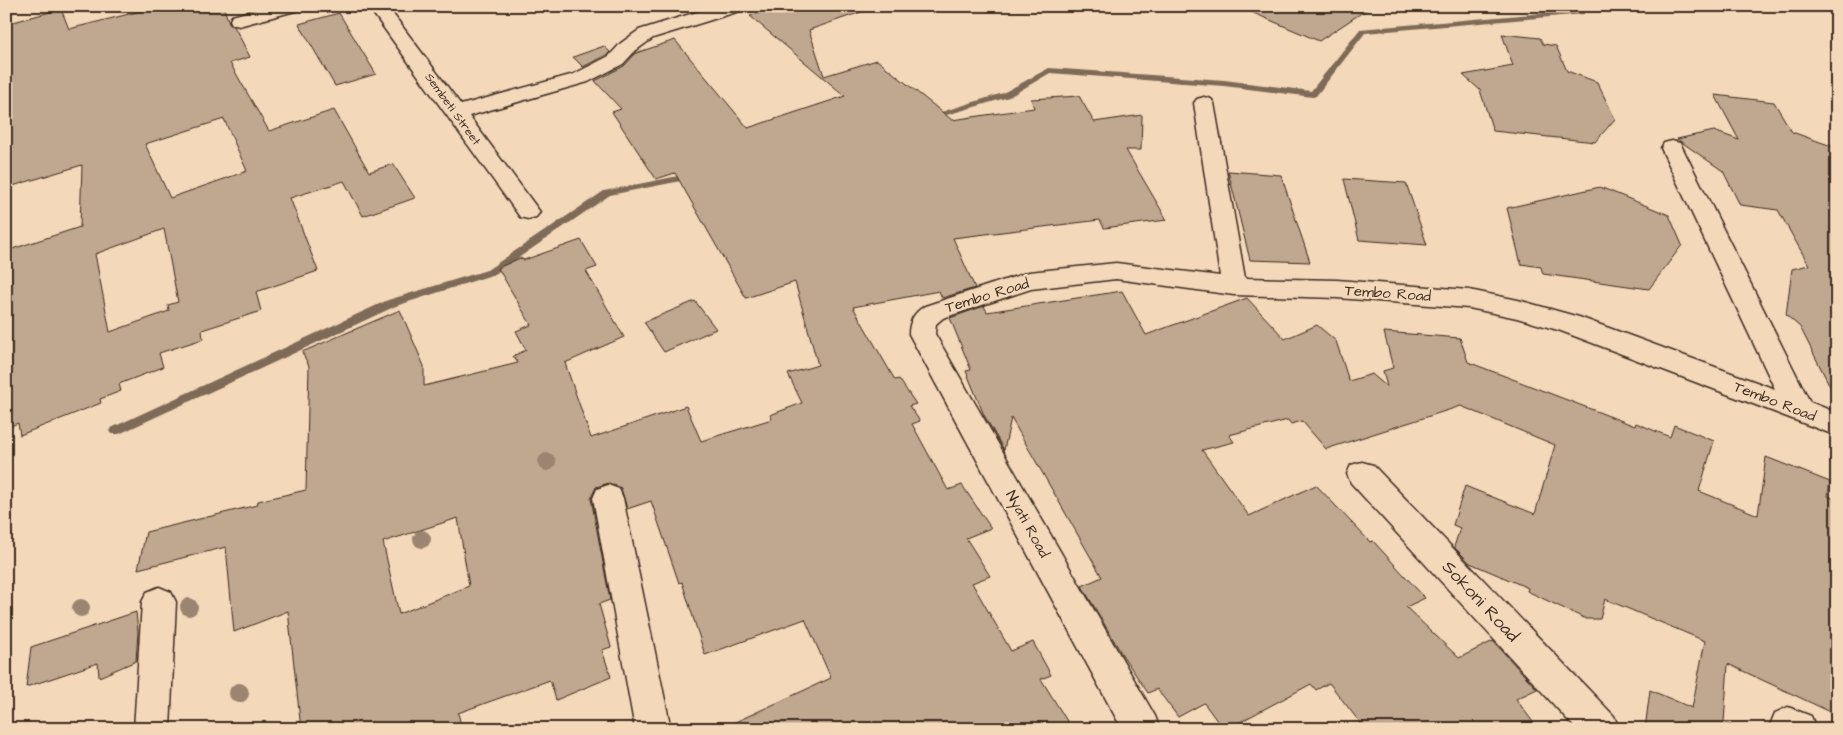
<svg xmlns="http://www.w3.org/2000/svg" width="1843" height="735" font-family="'Architects Daughter',sans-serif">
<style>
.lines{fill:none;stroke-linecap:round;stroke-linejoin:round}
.stream{fill:#7e6a56;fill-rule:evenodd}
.building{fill:#c0a78f;stroke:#3b2a1e;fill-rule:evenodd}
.minor-casing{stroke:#3b2a1e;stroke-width:3}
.minor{fill:#f4d8ba;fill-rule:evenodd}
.tree{fill:#9b846f}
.labels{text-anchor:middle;stroke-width:4.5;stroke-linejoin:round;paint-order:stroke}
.far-street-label{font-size:12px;fill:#3b2a1e;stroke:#f4d8ba}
.street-label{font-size:15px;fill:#3b2a1e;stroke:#f4d8ba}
.near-street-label{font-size:18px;fill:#3b2a1e;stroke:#f4d8ba}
</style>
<rect width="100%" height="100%" fill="#f4d8ba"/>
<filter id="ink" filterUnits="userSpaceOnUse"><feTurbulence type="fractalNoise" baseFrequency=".02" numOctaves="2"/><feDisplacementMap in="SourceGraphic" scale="10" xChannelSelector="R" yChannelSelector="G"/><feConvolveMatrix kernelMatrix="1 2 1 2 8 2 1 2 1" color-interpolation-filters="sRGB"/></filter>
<g filter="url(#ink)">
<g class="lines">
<!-- stream -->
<path class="stream" d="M1576,6H1584V14L1365,33L1316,96L1313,97L1224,86L1050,73L1009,97L929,120L925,117L1003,93L1049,68L1224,80L1311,91L1360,29L1577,10Z
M693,173L698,176L696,178L610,195L495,274L396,306L119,434H111L109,431L111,428L388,300L487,270L604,191Z"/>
</g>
<!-- building -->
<path class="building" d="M161,6H223L230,25L234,26L250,57L230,63L269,131L334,110L369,172L393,164L415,198L363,216L344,181L290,198L318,271L256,292L261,311L202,330L203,339L159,353L163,367L119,384L121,391L100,399L101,403L20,435L18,423L6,428V251L80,227L82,165L6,188V24L61,9L69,29ZM224,119L247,171L170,198L145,144ZM164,229L178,302L168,305L169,311L110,332L95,254Z
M779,6H863L864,11L809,30L824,76L877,60L952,120L1034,108L1031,99L1079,96L1094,122L1142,115L1141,150H1126L1167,220L1104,228L1100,220L953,238L975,288L942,298L939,291L853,307L895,380L899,379L916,404L909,406L920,421L912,424L948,490L962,485L991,528L966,538L990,576L972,583L1011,651L1033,642L1051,675L1041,679L1072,729H720L831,678L805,619L705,655L682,582L679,583L651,501L627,509L621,488L609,483L596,487L591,498L610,600L599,604L611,647L602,650L611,677L556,700L550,680L458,713L462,729H301L288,611L234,632L226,547L138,569L146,532L257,505L258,501L306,490L309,366L302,352L400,310L424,366V386L518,363L513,356L526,350L516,331L531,325L498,268L520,258L524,260L581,240L597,267L586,271L624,337L565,363L591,438L686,406L701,441L772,419L770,415L802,403L788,374L818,365L795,282L746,298L675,173L656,179L612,112L621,109L595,81L624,66L636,53L675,40L748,128L845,96L750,16ZM458,518L469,586L399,614L383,542Z
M1237,6H1372L1319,41Z
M339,13L376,74L335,86L299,24Z
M1502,34L1540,38L1543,44L1556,46L1567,71L1597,82L1615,119L1595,142L1493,131L1480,90L1463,75L1513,66Z
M604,46L610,52L608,54L583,67L573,57Z
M1715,95L1774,102L1792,132L1837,148V400L1800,327L1786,315L1792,269L1809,265L1778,210L1740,205L1723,171L1677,139L1714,131L1739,140Z
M1228,171L1281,175L1310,262L1250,260Z
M1344,179L1406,183L1427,245L1359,240Z
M1600,187L1669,215L1682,245L1649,289L1543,274L1541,267L1521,264L1507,208Z
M1122,291L1146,335L1247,298L1285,339L1317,325L1336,341L1349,381L1372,374L1387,387L1383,371L1393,368L1384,332L1460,338L1468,362L1635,426L1636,423L1670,437L1674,425L1714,441L1699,491L1758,515L1766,457L1830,482L1828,496L1837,500V715L1728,664L1724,722L1739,729H1645L1650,690L1692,708L1705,641L1605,599L1600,619H1586L1527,591L1528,588L1470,563L1454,547L1460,528L1453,525L1465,486L1535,514L1555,445L1461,406L1326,449L1302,421L1291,424L1288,420L1229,435L1234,442L1202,450L1249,516L1316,485L1370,542L1373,541L1425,598L1406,607L1459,658L1493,641L1537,689L1516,699L1538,729H1365L1329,683L1316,690L1311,684L1227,729H1223L1204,703L1178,717L1157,689L1148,693L1123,656L1082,586L1102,577L1011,418L1004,450L984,415L966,371L971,370L950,318L984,306L987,312Z
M695,301L716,329L664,352L644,322Z
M136,612L138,632L136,661L99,677L98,663L26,687L31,647Z"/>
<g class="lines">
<defs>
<path id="minor" d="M270,6H301L299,10L239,26L232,24L230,20L232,16Z
M368,6H387L461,105L574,74L609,56L621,43L639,30L716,6H745L743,10L653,38L635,51L623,64L588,82L469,116L540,212L536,217L528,219L520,217Z
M1204,97L1211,99L1214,103L1245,278L1337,280L1469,290L1518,300L1579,317L1775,389L1661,148L1664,143L1672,141L1680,143L1810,402L1837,413V436L1561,331L1517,318L1469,308L1337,298L1234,295L1116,279L1031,289L943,318L936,324L935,334L1155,716L1160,729H1122L909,334C909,322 914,312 925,306L1029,272L1116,263L1220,276L1194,103L1197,99Z
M1362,462L1373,465L1614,716L1619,729H1576L1351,483L1347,474L1351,465Z
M608,485L619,489L623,498L671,729H635L593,498L597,489Z
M159,587L171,592L176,602L170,729H134L142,602L147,592Z
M1788,707L1811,716L1816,729H1771L1770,725L1775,713Z"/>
</defs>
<!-- minor casing -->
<use href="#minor" class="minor-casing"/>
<!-- minor -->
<use href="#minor" class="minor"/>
</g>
<!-- trees -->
<g class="tree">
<circle cx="547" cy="462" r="9"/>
<circle cx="422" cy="539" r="9"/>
<circle cx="189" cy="607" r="9"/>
<circle cx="81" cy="608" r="9"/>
<circle cx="239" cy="693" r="10"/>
</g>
</g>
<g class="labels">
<!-- far-street labels -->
<g class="far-street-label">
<text transform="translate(453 109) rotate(54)" y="4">Sembeti Street</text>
</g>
<!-- street labels -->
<g class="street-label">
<text transform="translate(1388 293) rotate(4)" y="5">Tembo Road</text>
<text transform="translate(987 295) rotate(-17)" y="5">Tembo Road</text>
<text transform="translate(1775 401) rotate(21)" y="5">Tembo Road</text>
<text transform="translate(1028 524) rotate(61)" y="5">Nyati Road</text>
</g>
<!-- near-street labels -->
<g class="near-street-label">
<text transform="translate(1481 601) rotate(47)" y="6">Sokoni Road</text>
</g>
</g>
<!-- margin -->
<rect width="1843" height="735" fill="none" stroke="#f4d8ba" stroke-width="25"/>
<rect x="12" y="12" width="1818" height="710" fill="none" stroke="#3b2a1e" stroke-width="2" filter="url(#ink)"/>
</svg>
